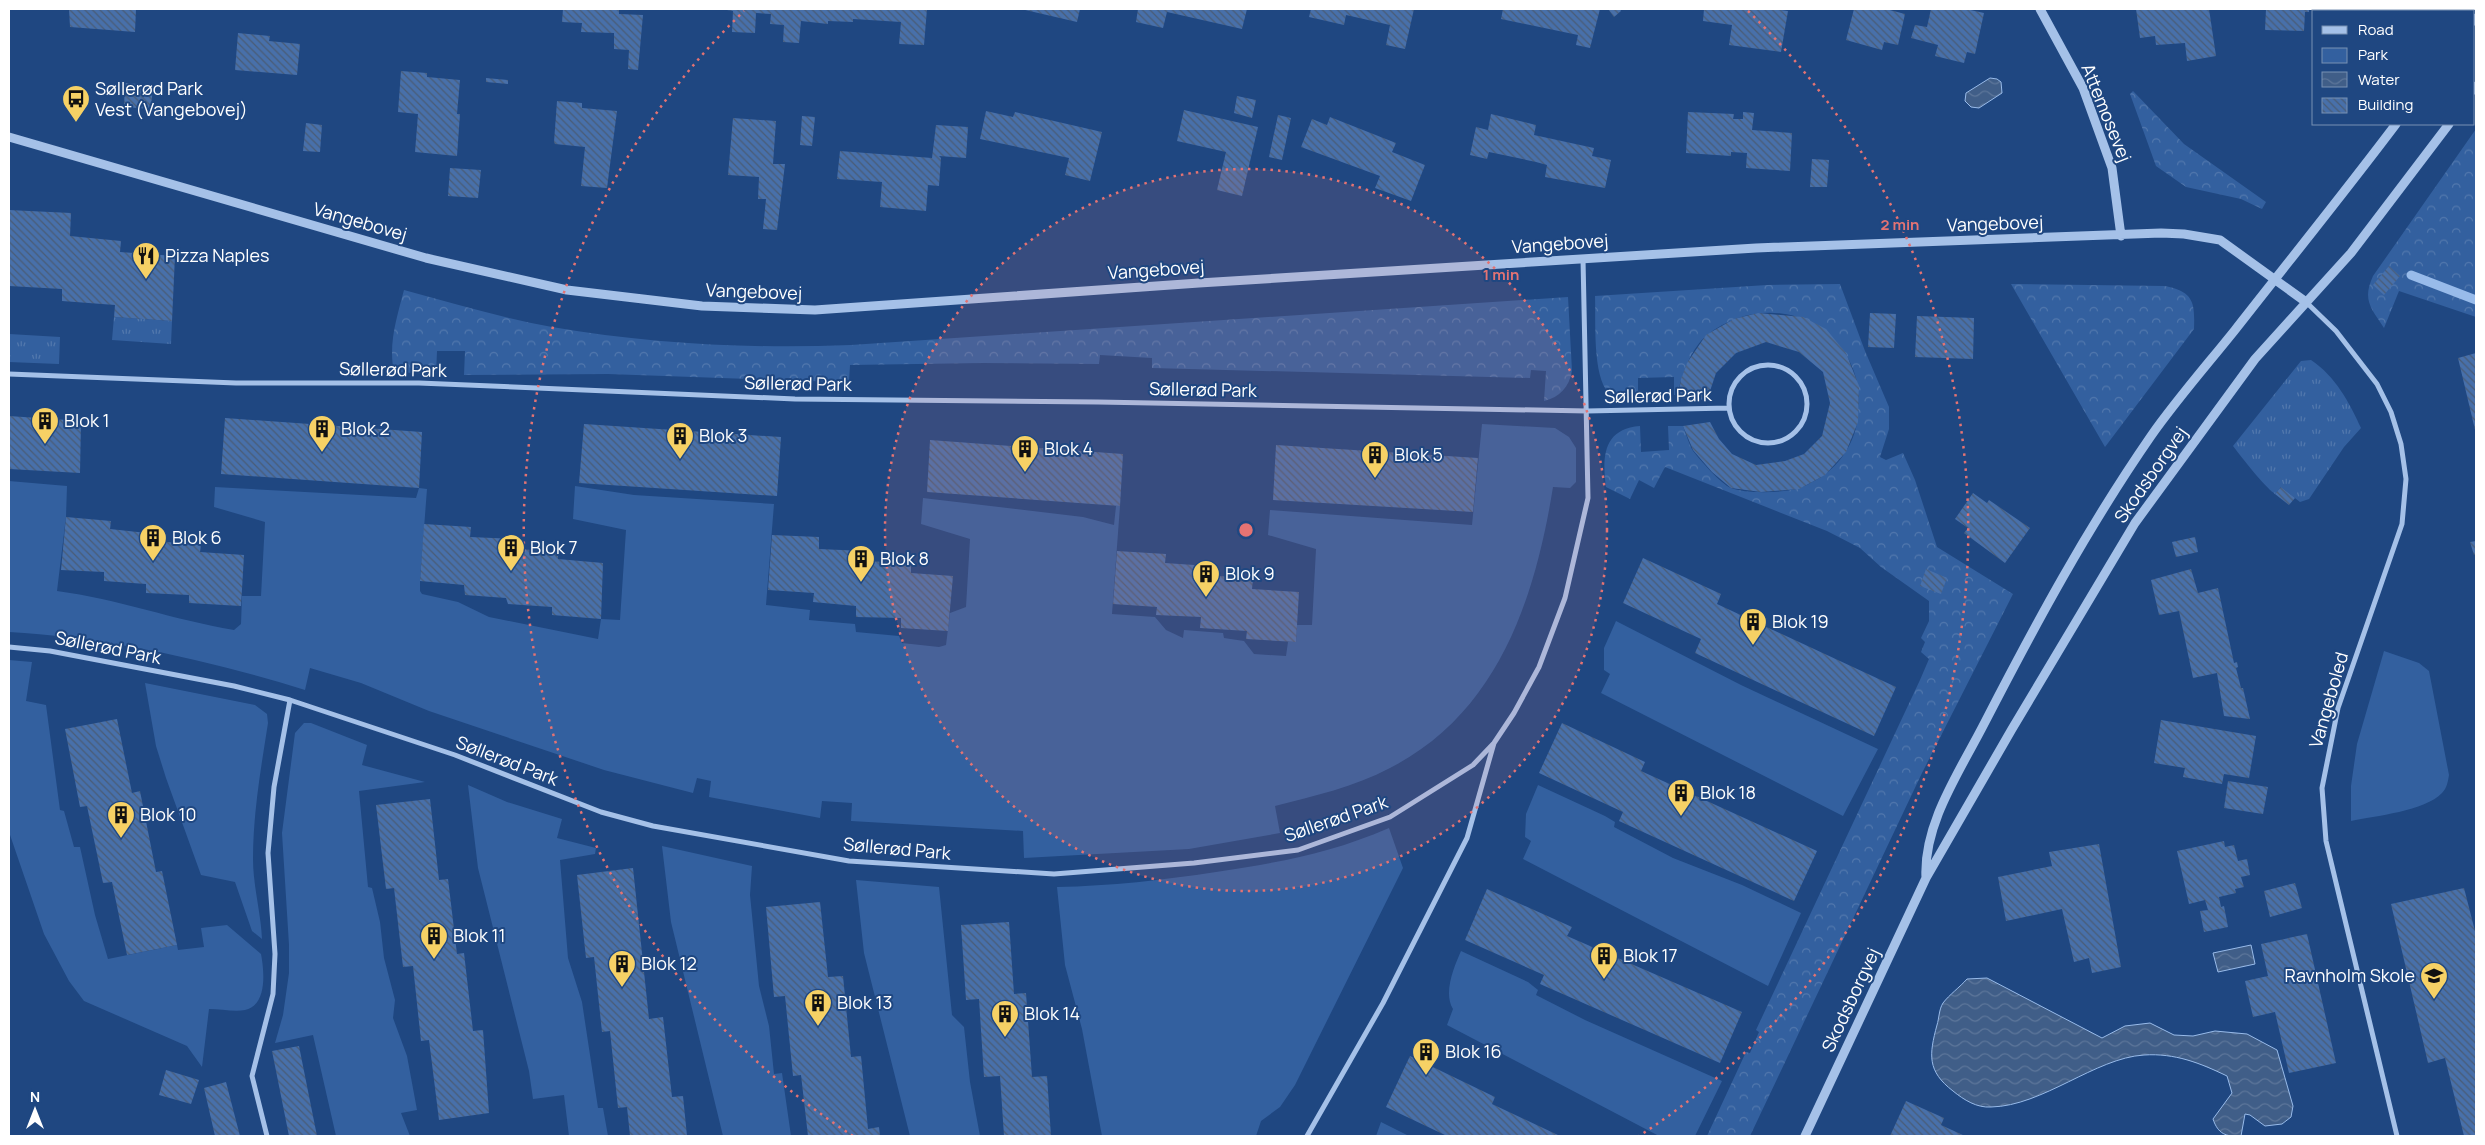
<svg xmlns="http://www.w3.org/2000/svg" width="2485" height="1145" font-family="Manrope,sans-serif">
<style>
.grass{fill:url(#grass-tufts)}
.forest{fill:url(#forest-crowns)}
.park{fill:#33609f}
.water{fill:url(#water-waves);stroke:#98bbea}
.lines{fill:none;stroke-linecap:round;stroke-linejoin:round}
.stream{stroke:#98bbea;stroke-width:9}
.building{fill:url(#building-back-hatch)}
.minor{stroke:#a5c1e8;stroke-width:5}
.tertiary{stroke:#a5c1e8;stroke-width:9}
.ring{fill:none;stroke:#e47373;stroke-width:2.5;stroke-dasharray:2.5 5}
.labels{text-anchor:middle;stroke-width:4;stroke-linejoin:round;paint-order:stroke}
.poi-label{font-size:18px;fill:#fff;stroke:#1f4781;text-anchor:start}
.street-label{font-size:18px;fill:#fff;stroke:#1f4781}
.centre{fill:#e47373;stroke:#1f4781;stroke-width:2.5}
.ring-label{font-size:15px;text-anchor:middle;font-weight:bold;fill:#e47373;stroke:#1f4781;stroke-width:4;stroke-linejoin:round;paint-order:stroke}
</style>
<defs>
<pattern id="grass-tufts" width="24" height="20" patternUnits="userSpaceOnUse" patternTransform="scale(1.25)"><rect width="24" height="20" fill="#33609f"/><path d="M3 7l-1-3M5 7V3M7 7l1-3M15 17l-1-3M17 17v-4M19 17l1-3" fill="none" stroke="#5278ad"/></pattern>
<pattern id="forest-crowns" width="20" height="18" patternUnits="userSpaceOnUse" patternTransform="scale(1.25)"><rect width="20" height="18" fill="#33609f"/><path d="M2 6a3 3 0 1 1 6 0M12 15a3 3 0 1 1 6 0" fill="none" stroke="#5278ad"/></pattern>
<pattern id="water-waves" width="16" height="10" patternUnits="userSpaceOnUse" patternTransform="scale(1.25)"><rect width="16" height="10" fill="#405e88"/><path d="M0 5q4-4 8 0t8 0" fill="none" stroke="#5d769a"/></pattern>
<pattern id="building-back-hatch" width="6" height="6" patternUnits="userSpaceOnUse" patternTransform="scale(1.25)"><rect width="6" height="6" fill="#4870aa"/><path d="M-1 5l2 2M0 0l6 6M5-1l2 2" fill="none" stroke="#4a5c76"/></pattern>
</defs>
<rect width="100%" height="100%" fill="#1f4781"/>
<!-- grass -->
<path class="grass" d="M114,317L172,321L171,344L112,340Z
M9,334L60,337L59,364L9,362Z
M2311,360C2336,377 2349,402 2361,428L2344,447L2309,499L2300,502L2281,487L2275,494C2263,485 2243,459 2233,446L2301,361Z"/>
<!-- forest -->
<path class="forest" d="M2133,91L2184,144L2266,202L2262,209L2241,199L2186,187L2156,166L2130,94Z
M2476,129V317L2399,291L2384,328C2371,308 2362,300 2373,276Z
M1840,284L1865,351L1889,407V429L1880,457L1886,460L1903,453L1915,480L1937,547L2013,594L1922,773L1750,1136H1707L1746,1052L1750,1053L1759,1032L1756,1030L1920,680L1929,659L1921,652L1925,642L1921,638L1929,621V601L1881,567L1860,548L1827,531L1665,467L1654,488L1639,480L1630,499L1606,487C1602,457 1603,429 1640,426L1641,452L1669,450L1668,426H1683C1686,434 1689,444 1693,451C1700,460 1721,484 1731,488C1746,494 1784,493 1799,488C1805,487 1811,482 1816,480C1840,467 1858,439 1858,412C1858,404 1860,394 1858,386C1844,314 1762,291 1707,335C1692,347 1680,377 1678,395H1674V377L1638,378V402C1627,401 1617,401 1609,393C1592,377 1596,319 1595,296L1767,285Z
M2011,284L2165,286C2193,292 2195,301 2194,329L2105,447Z
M404,290C453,303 502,318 552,327C651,344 750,349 851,345L1568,297L1572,371C1569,387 1560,397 1544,401L1546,371L1531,370L1530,378L1152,368V358L1100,355L1099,364L983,363L850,365L849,381L839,382L608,374L464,375L465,351H437L436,374L394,372C388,344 397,317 404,290Z"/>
<!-- park -->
<path class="park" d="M1482,424L1555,428L1569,437L1576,448V482L1570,488L1553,487C1535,599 1498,713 1390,768C1354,787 1314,796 1275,806L1280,833L1189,849L1024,858L1023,831L851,821L852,803L822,801L820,818L709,797L711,781L697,778L693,793L604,770L429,711L361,683L310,668L305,690C212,661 106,637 9,632V481L67,486L66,517L57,591C118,599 174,620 234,630L241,624L242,596H261L265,522L214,507L215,487L416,498L419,488L427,489L420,581V591L422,594L458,602L489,617L598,639L601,619L620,620L626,530L573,519L575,486L634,495L774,504L766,605L810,610L809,620L855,624L856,632L899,636L902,643L939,647L946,645L950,613L966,607L970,539L921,524L923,498L1083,517L1114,525L1116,506H1120L1112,614L1155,617L1166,630L1183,638L1184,630L1223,633L1224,638L1244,641L1254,654L1286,656L1288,642H1296L1297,625H1312L1316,549L1268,535L1270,510L1472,525Z
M1616,621L1741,685L1878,749L1843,816L1601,693L1610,674L1604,670V648Z
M2384,651L2419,663L2429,671L2449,775C2448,781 2447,788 2442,793C2425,811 2375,816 2351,821V786L2357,744Z
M9,660L32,662L26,701L46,705L60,810L64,811L74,847H80L95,915L108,959L177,945L178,950L204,947L201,928L227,925L261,954C264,970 268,1005 245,1010C235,1012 220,1009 209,1009L202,1067L187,1046L84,1001L69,981L44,934L9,832Z
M145,683L255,705L267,714L268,723C261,768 253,813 253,859C253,886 261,913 262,939L252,931L235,882L201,875L166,778L156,746Z
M304,723H311L367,745L362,765L425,782L359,791L368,887L372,888L380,922L384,958L395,1000L393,1018L407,1056L417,1110L401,1113L410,1136H336L313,1035L275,1043L283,1015L289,973V945L282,833L295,733Z
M468,785L507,802L562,819L557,838L596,848L595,854L560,860L568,958L582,1002L598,1108H603L608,1136H569L564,1095L533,1099L529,1071L478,868Z
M1538,785L1605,816L1615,822L1614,827L1673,858L1742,885L1801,913L1768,986L1523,859L1531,841L1525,837L1526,814Z
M1389,828L1403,868L1295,1085L1280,1107L1261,1121L1256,1136H1102L1082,1029L1065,965L1057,887C1111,886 1163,880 1216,872C1280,862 1329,854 1389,828Z
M662,846L752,866L750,895L759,986L769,1026L774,1074L782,1073L791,1136H723L671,922Z
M856,880L939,887L952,1015L964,1027L970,1082L980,1136H910L864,953Z
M1461,951L1528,982L1538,990L1536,995L1585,1020L1722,1081L1695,1136H1659L1447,1025L1453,1009C1443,993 1454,967 1461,951Z
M1381,1122L1409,1136H1376Z"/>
<!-- water -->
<path class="water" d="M1990,78L1997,79L2001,82L2002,93L1979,108L1971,107L1965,101L1966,93Z
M2251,945L2255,964L2218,972L2213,953Z
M1987,978L2102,1038L2125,1026L2150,1023L2174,1035L2193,1036L2215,1031L2247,1034L2277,1050L2293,1106L2291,1117L2282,1124L2265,1126L2250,1115L2245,1114L2241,1136C2226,1137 2218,1134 2213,1119L2232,1093L2227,1076C2200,1063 2175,1053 2144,1055C2095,1058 2043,1106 1991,1107C1977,1108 1964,1100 1953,1091C1927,1071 1929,1055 1937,1025C1939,1019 1939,1009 1943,1003C1949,995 1960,987 1967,979Z"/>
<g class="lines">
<!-- stream -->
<path class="stream" d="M2411,275L2476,300"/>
</g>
<!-- building -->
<path class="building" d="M69,9H136L135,32L70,27Z
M563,9H619V14L643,15L638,70L628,69L629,50L614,49V33L581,32L582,23L562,22Z
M721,9H927L924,45L899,44L901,22L853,19V22L828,21V24L801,21L799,43L783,42L784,25L770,24L771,14L756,13L755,33L732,32L733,11Z
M1021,9H1080L1077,22Z
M1138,9H1247L1242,29L1167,12L1163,28L1136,22Z
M1311,9H1414L1405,49L1386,45L1390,25L1346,15L1344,25L1309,17Z
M1503,9H1600L1590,48L1576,45L1578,35L1501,19Z
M1608,9H1620L1621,11L1614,17Z
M1704,9H1773L1788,11L1781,52L1729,45L1732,25L1703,21Z
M1854,9H1886L1905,14L1898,45L1884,42L1882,50L1846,40Z
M1931,9H1966L1984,13L1975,54L1967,52L1964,63L1935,56L1938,45L1911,38L1915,25L1927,27Z
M2136,9H2209L2216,56L2187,61L2185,43L2156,45L2155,36L2140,38Z
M2266,9H2309V12H2305L2304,31L2265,30Z
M238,33L270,36L269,41L300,44L297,75L235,70Z
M401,71L427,73V77L460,80L457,114H460L457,156L415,152L418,114L398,112Z
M486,78L508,80V84L486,82Z
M125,83L153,85L151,109L124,107Z
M1237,96L1256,100L1252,118L1234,113Z
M557,101L582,103V108L617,111L607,188L581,186L585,147L555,144L554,142Z
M1184,110L1258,127L1242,196L1217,190L1226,152L1177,141Z
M986,111L1013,117L1015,112L1102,132L1090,181L1065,175L1069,158L980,139Z
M1688,112L1734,114L1733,119H1743V112L1754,113L1752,130L1792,133L1790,171L1746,168L1747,153L1731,152V156L1686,153Z
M1491,114L1536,125L1534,135L1594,148L1592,156L1611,160L1605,188L1545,177L1547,165L1536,162L1489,152L1487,159L1470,155L1476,127L1488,130Z
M1278,115L1291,118L1282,160L1269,157Z
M802,116L815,117L812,146L800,145Z
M1330,117L1396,143L1392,152L1425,165L1411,201L1375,188L1380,176L1301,147L1312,119L1327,125Z
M733,118L776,121L773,164H785L777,230L763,229L766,199H758L759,177L728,175Z
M306,123L322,125L320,152L303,151Z
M936,125L968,127L966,158L939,156L941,158L939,186L928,185L926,211L880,207L882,182L837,179L840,151L932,158Z
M1812,159L1829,160L1827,187H1810Z
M450,168L481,170L478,198L448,196Z
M9,210L71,213L70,236L121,241L120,252L175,256L172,321L114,317L115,305L62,301V289L9,286Z
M2389,266L2400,276L2384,295L2373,285Z
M1758,313L1803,317L1826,329L1846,353L1859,386L1858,422L1846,452L1825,475L1799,489L1761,492L1731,488L1712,472L1693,450L1683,426L1710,422L1719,439L1732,454L1756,465L1785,461L1804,454L1822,436L1830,403L1823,372L1799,352L1766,342L1736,353L1716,373L1707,400L1678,398L1681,379L1687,363L1706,335L1734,319Z
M1870,313L1896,314L1894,348L1868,347Z
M1917,316L1974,318L1973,359L1915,357Z
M2476,353V434L2458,358Z
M9,416L81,421L80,473L9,469Z
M225,418L422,432L419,488L221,474Z
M584,424L781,437L777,496L579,483Z
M930,440L1123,454L1120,506L927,492Z
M1276,445L1478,458L1473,512L1273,500Z
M2281,487L2295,498L2289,505L2275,494Z
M1973,493L1987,503L1989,500L2030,528L2005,563L1964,533L1968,528L1955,519Z
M66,517L111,521L110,529L156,534L155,541L201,545L200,552L244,555L241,606L189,603V595L146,593V584L104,581V572L61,570Z
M424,524L471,527L470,537L514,539L513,548L558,553V559L603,563L601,619L552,615V607L508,604L506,598L465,595L464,585L420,581Z
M772,535L819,537V549L864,551V561L911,563V573L953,576L948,631L901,628V618L856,617V606L813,602L814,593L768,590Z
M2195,537L2198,552L2176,557L2172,542Z
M2476,541V554L2474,555L2470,542Z
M1117,551L1166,554L1165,563L1209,566L1208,575L1253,579L1252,589L1299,592L1296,642L1246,639L1247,631L1200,628L1201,617L1156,615L1157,607L1113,604Z
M1643,558L1721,594L1717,604L1896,687L1874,736L1695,653L1701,639L1623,603Z
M1926,569L1947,578L1941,594L1920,586Z
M2191,569L2198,593L2218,588L2234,663L2237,662L2238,667L2236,668L2241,688H2243L2250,719L2224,716L2217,673L2193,678L2179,611L2159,615L2151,580Z
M117,719L132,793L140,791L156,872L162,871L177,945L127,955L112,882L103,883L87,806L80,807L65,729Z
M2161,720L2256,736L2249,778L2224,774L2222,784L2183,777L2185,768L2154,763Z
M1562,723L1645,762L1641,771L1817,851L1794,901L1619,821L1623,812L1539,773Z
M2228,781L2268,787L2263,814L2224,808Z
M430,799L439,880L448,879L457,954L464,953L473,1031L483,1030L489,1113L439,1120L429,1040L421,1041L413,966L403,967L394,888L386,889L376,805Z
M2224,841L2225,847L2234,845L2238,861L2247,859L2250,875L2241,877L2244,887L2235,889L2236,893L2219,897L2221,907L2224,906L2228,927L2204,932L2200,911L2208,910L2205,900L2189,904L2177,851Z
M2099,844L2121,967L2092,973L2089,958L2074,962L2062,909L2006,921L1998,877L2052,866L2049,852Z
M633,868L649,1019L663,1017L672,1097L683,1096L687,1136H630L627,1107L618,1108L610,1031L602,1032L594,957L586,958L577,875Z
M2295,883L2302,908L2270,917L2264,891Z
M2464,888L2476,935V1136H2464L2445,1058L2428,1063L2391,904Z
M1487,889L1572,927L1567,936L1742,1012L1720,1063L1540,984L1544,975L1465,940Z
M820,902L828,977L843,976L851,1057L861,1056L868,1129L879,1127L880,1136H808L801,1075L793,1076L785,996L774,997L766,907Z
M1009,922L1014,994L1026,993L1032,1077L1047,1076L1051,1136H1004L1000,1076L984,1077L979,999L966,1000L961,925Z
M2307,934L2336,1063L2289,1073L2275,1012L2253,1017L2245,981L2268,976L2261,944Z
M299,1046L317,1136H289L272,1051Z
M1410,1056L1495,1097L1492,1104L1560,1136H1447L1386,1107Z
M166,1070L199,1080L191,1104L159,1095Z
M226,1082L240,1136H215L204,1088Z
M1906,1101L1944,1118L1941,1125L1965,1136H1890Z"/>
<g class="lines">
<!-- minor -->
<path class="minor" d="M2306,302L2336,331L2377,384L2391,412L2401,444L2406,479L2402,524L2338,708L2322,788L2326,841L2397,1136
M1729 404a39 39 0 1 1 78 0a39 39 0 1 1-78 0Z
M9,374L236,383H419L795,399L1098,402L1587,411L1729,408
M9,647L50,651L234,686L290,700L455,755L601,812L653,826L849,861L1054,874L1194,863L1298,850L1390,817L1473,765L1494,743L1514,713L1539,667L1565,598L1588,498L1583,259
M267,1136L252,1076L273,994L275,954L268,853L274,787L290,700
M1307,1136L1383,1003L1467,838L1494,743"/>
<!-- tertiary -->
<path class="tertiary" d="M2040,9L2083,88L2112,168L2121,236
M2474,21L2476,18
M2474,90L2476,86
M9,137L426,258L567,290L702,306L815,310L1199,283L1756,248L2161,233L2184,234L2220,240L2306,302
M1926,878C1923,824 1960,771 1984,724C2035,625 2088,527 2151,436C2177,399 2207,365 2235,330C2289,261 2344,193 2396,124
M1805,1136L1926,878L2012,729L2135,523L2255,359L2351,253L2449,124"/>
</g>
<!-- distance rings -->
<circle cx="1246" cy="530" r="361" fill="#e47373" fill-opacity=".12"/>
<g class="ring">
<circle cx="1246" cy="530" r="361"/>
<path d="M853 1136A722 722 0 0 1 744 11M1748 11A722 722 0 0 1 1639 1136"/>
</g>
<!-- icons -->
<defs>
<symbol id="bus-pin" viewBox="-11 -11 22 30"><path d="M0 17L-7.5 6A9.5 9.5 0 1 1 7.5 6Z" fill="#f6d165" stroke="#1f4781"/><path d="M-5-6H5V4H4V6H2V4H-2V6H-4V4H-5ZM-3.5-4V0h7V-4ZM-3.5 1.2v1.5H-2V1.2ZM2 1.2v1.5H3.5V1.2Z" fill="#111"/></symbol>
<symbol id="restaurant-pin" viewBox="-11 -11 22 30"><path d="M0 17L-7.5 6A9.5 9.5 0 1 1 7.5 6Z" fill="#f6d165" stroke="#1f4781"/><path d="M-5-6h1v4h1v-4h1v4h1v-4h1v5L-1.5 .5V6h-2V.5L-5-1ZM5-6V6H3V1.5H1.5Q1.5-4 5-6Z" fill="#111"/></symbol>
<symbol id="building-pin" viewBox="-11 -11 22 30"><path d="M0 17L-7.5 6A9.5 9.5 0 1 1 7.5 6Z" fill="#f6d165" stroke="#1f4781"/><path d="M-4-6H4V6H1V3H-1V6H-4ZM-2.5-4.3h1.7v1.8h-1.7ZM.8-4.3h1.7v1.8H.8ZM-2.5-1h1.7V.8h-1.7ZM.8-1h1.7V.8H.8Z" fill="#111"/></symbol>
<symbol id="school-pin" viewBox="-11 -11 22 30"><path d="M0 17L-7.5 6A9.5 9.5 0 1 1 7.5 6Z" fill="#f6d165" stroke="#1f4781"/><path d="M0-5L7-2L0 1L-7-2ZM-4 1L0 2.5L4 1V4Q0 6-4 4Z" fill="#111"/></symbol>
</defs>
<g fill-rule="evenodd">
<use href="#bus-pin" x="60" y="83" width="32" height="43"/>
<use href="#restaurant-pin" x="130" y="240" width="32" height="43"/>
<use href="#building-pin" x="29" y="405" width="32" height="43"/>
<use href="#building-pin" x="306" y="413" width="32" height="43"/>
<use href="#building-pin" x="664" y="420" width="32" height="43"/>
<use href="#building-pin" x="1009" y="433" width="32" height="43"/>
<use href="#building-pin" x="1359" y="439" width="32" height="43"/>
<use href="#building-pin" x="137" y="522" width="32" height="43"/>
<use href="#building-pin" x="495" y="532" width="32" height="43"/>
<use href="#building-pin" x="845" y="543" width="32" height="43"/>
<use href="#building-pin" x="1190" y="558" width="32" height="43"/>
<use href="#building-pin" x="1737" y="606" width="32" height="43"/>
<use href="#building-pin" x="1665" y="777" width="32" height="43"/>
<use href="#building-pin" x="105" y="799" width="32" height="43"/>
<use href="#building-pin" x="418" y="920" width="32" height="43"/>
<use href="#building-pin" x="1588" y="940" width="32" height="43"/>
<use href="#building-pin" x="606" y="948" width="32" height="43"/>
<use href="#school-pin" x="2418" y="960" width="32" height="43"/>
<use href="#building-pin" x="802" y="987" width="32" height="43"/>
<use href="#building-pin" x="989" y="998" width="32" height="43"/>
<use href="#building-pin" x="1410" y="1036" width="32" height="43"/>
</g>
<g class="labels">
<!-- poi labels -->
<g class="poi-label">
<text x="95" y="95">Søllerød Park<tspan x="95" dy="21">Vest (Vangebovej)</tspan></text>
<text x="165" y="262">Pizza Naples</text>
<text x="64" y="427">Blok 1</text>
<text x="341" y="435">Blok 2</text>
<text x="699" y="442">Blok 3</text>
<text x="1044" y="455">Blok 4</text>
<text x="1394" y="461">Blok 5</text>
<text x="172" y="544">Blok 6</text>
<text x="530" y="554">Blok 7</text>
<text x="880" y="565">Blok 8</text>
<text x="1225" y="580">Blok 9</text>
<text x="1772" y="628">Blok 19</text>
<text x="1700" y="799">Blok 18</text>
<text x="140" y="821">Blok 10</text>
<text x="453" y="942">Blok 11</text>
<text x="1623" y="962">Blok 17</text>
<text x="641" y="970">Blok 12</text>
<text x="2415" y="982" text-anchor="end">Ravnholm Skole</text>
<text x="837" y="1009">Blok 13</text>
<text x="1024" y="1020">Blok 14</text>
<text x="1445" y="1058">Blok 16</text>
</g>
<!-- street labels -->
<g class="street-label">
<text transform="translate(2106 113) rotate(68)" y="6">Attemosevej</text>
<text transform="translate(360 222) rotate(16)" y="6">Vangebovej</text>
<text transform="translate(1995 224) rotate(-2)" y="6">Vangebovej</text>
<text transform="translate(1560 244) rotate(-4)" y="6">Vangebovej</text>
<text transform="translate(1156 270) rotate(-4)" y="6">Vangebovej</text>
<text transform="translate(754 292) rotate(2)" y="6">Vangebovej</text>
<text transform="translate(393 370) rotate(1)" y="6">Søllerød Park</text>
<text transform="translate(798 384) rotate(1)" y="6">Søllerød Park</text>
<text transform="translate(1203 390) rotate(1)" y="6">Søllerød Park</text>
<text transform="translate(1658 396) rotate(-1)" y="6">Søllerød Park</text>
<text transform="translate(2151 475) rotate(-55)" y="6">Skodsborgvej</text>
<text transform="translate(108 648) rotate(11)" y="6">Søllerød Park</text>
<text transform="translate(2329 700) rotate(-74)" y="6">Vangeboled</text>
<text transform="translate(507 761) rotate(21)" y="6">Søllerød Park</text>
<text transform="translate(1336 819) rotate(-19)" y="6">Søllerød Park</text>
<text transform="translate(897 849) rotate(5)" y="6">Søllerød Park</text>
<text transform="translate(1851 1000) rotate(-65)" y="6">Skodsborgvej</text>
</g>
</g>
<circle cx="1246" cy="530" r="8" class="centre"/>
<g class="ring-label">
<text x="1900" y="230">2 min</text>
<text x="1501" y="280">1 min</text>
</g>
<!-- border -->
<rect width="2485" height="1145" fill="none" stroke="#ffffff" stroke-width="20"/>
<!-- legend -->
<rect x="2312" y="10" width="162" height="115" fill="#1f4781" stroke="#7991b3"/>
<rect x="2322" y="26" width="25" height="8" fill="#a5c1e8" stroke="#7991b3"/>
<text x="2358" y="35" font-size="15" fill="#ffffff">Road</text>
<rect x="2322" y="48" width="25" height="15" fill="#33609f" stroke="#7991b3"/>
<text x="2358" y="60" font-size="15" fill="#ffffff">Park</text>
<rect x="2322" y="72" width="25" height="15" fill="url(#water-waves)" stroke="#7991b3"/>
<text x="2358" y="85" font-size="15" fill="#ffffff">Water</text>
<rect x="2322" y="98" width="25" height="15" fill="url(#building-back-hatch)" stroke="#7991b3"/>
<text x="2358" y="110" font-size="15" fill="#ffffff">Building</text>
<!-- north arrow -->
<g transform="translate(35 1110)" stroke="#1f4781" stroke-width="4" paint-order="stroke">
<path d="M0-4L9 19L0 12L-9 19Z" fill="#ffffff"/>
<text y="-8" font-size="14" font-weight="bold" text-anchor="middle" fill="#ffffff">N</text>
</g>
</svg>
